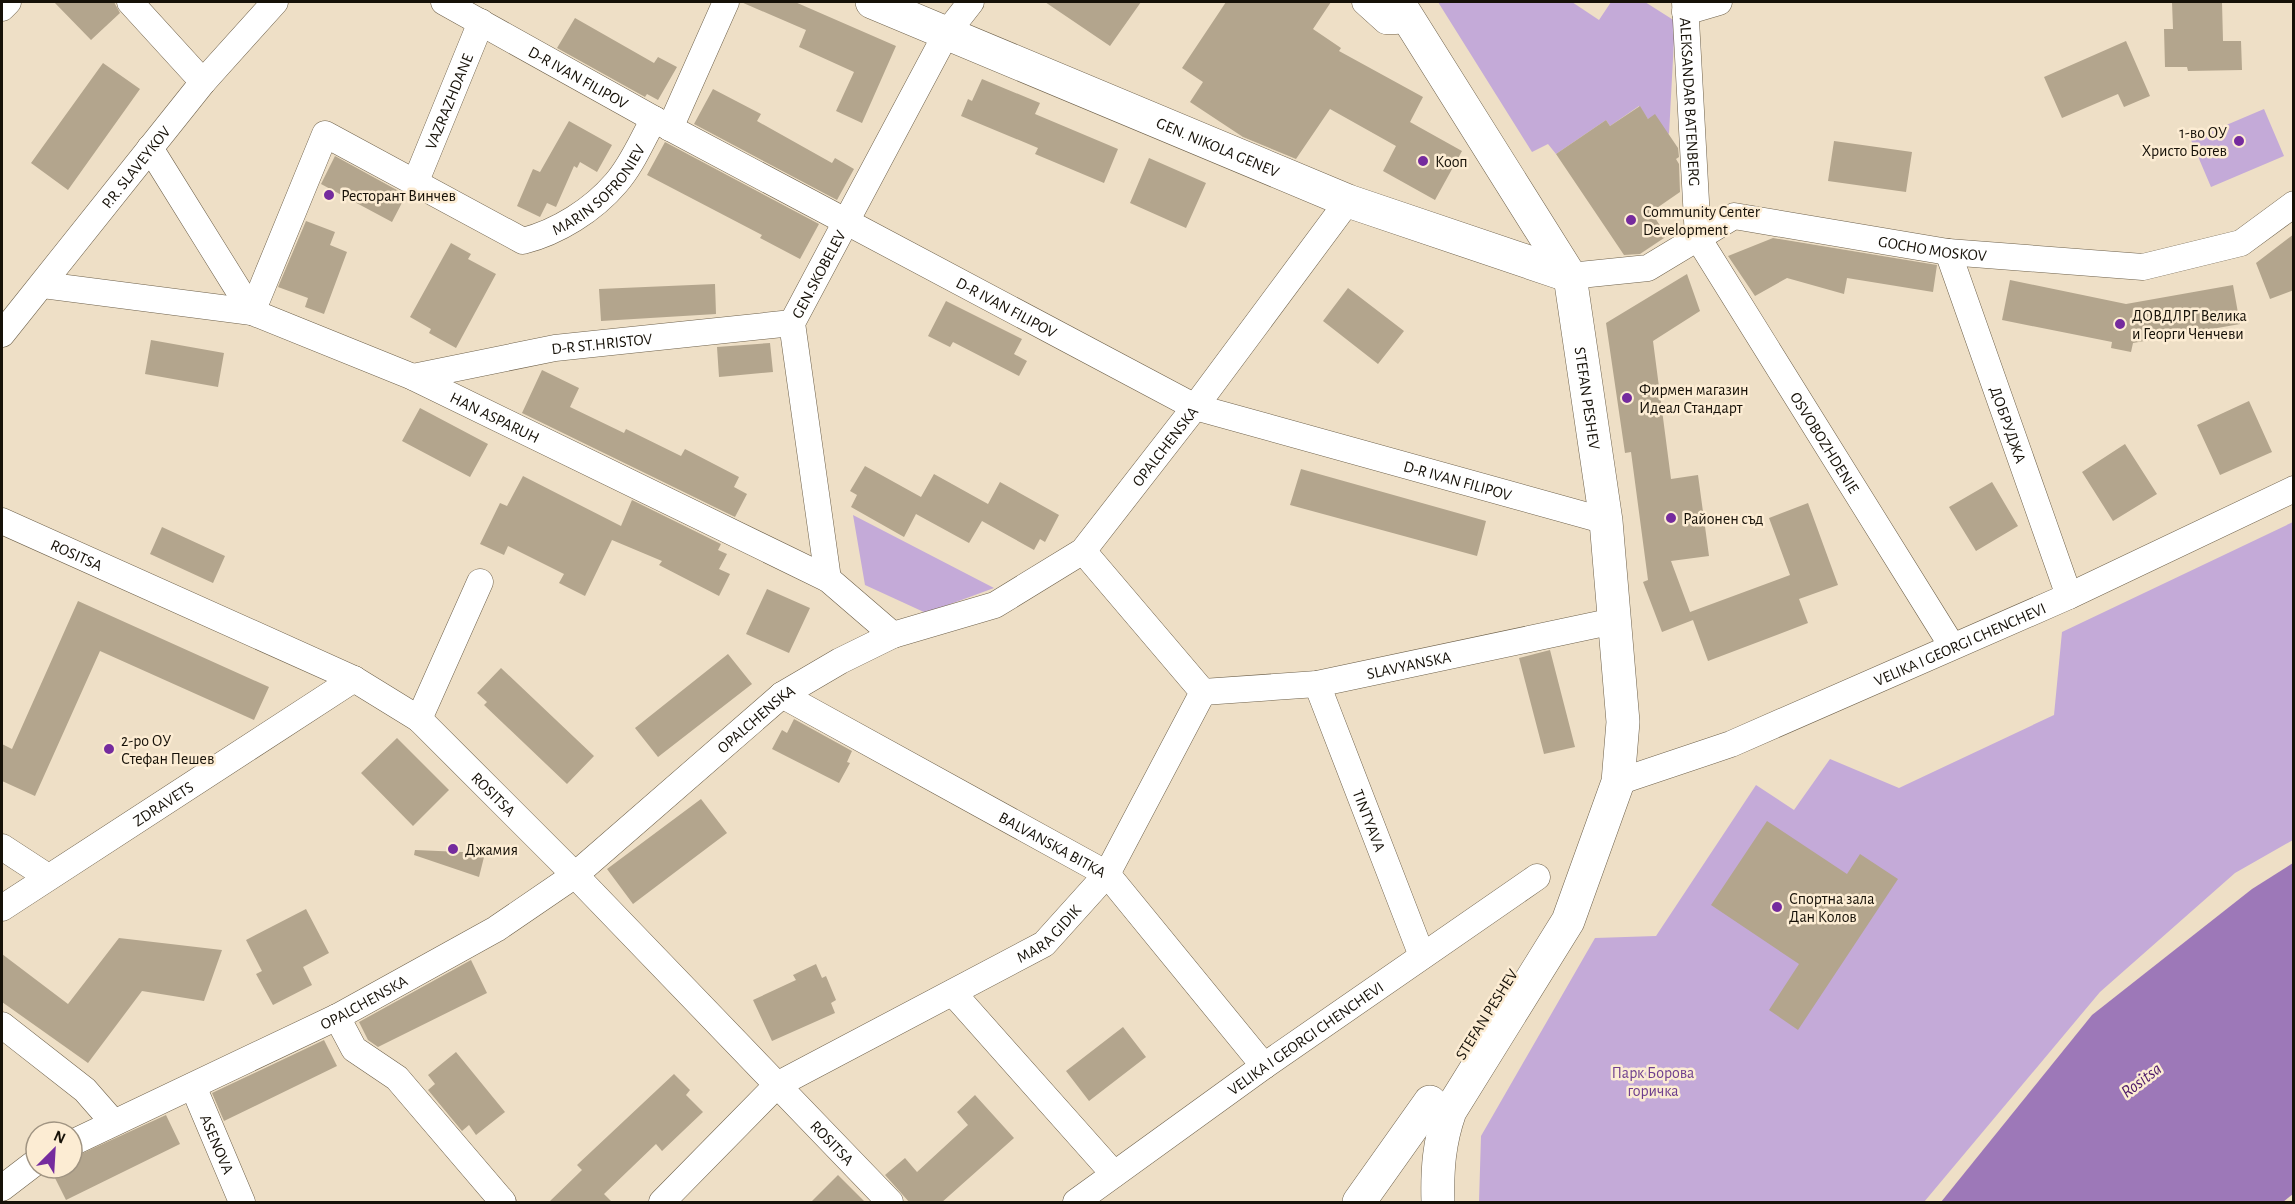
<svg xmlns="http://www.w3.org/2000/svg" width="2295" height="1204" font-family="'Alegreya Sans',sans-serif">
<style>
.green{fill:#c4aad8}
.water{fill:#9d78b8}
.building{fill:#b3a58d}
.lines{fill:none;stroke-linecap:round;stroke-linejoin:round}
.street-casing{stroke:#6e614b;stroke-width:27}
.secondary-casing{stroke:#6e614b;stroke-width:34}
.street{stroke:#fff;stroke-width:26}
.secondary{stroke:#fff;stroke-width:33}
.poi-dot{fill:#752b9e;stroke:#fcecd3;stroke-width:2}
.labels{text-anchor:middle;stroke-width:5;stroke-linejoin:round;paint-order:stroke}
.street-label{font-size:16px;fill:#161108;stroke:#fcecd3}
.poi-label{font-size:16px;fill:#161108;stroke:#fcecd3;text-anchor:start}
.park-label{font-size:16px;fill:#6e3e8d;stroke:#fcecd3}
.water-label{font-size:18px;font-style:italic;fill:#4d1a69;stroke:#fcecd3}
</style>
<rect width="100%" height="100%" fill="#eedfc6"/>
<!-- green -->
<path class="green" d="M1438,2H1572L1599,20L1611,2H1645L1675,21L1669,134L1648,119L1639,106L1610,126L1606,120L1556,154L1548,144L1532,152Z
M2264,109L2284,156L2211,187L2191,140Z
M853,515L994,588L926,613L865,585Z
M2293,522V840L2235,873L2100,992L1924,1202H1479L1481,1136L1595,938L1656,936L1756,785L1794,810L1830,759L1899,788L2054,715L2062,632Z"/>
<!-- water -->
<path class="water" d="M2293,863V1194L2283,1202H1941L2092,1015L2252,889Z"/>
<!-- building -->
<path class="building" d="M54,2H114L120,13L91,40Z
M741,2H795L896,46L862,123L836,111L854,72L799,47L806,30Z
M1045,2H1141L1110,46Z
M1226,2H1331L1313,29L1341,48L1339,51L1423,97L1410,122L1462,151L1435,200L1383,171L1396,146L1330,109L1296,159L1243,137L1190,102L1203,82L1182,68Z
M2172,2H2222L2223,41H2241L2242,70L2188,71L2187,67H2165L2164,29H2173Z
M575,18L654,63L658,57L677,67L658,100L647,94L645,97L557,48Z
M2126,41L2150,96L2124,107L2118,94L2062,118L2044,77Z
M103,63L140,89L68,190L31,163Z
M982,79L1040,103L1035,114L1118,149L1104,183L1035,154L1038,148L961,116L968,99L972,101Z
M713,89L761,114L757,121L832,163L835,158L854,169L837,200L694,124Z
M1640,106L1648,119L1655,114L1678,148L1679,157L1676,159L1679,164L1680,192L1651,212L1667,236L1640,254L1624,255L1556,154L1606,120L1610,126Z
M569,121L612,145L597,172L580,162L577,168L574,166L556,207L547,203L540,217L517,206L533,169L540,172Z
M1834,141L1912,152L1906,192L1828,181Z
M665,142L819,224L800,259L760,238L762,235L647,175Z
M335,156L406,195L392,222L321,184Z
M1149,158L1206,183L1186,228L1130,203Z
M306,221L335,232L330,245L347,252L324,314L305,307L308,298L278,287Z
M2294,234V290L2270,299L2256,263Z
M1773,238L1937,265L1933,292L1847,278L1844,294L1787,278L1755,296L1728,256Z
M451,243L471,254L468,259L496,274L456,348L429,333L431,329L410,317Z
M1687,274L1700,311L1653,341L1671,479L1698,475L1709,556L1671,561L1693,620L1662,632L1643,582L1648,580L1631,452L1625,453L1606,323Z
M2010,280L2126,304L2233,285L2240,324L2133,343L2131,352L2111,348L2112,342L2002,320Z
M715,284L716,314L601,321L599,289Z
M1348,288L1404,331L1378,364L1323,321Z
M946,301L1022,339L1014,354L1027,361L1019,376L953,342L950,347L928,336Z
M151,340L224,353L218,387L145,374Z
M770,343L773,372L719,377L717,347Z
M542,370L579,388L570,407L624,433L626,429L681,456L685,449L739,477L734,487L747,494L735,517L522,413Z
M2249,401L2272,452L2220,475L2197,425Z
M420,408L488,444L470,477L402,441Z
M2125,444L2157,494L2113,521L2082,472Z
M865,466L921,497L934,474L988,504L1000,482L1059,515L1045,542L1040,539L1034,550L982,521L969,543L916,514L904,537L851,507L857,495L850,491Z
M1301,469L1486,521L1477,556L1290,505Z
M523,476L621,526L632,500L721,544L718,550L727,554L719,569L730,574L719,596L659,565L662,561L612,540L585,596L559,583L564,574L508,546L504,555L480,544L500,503L507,506Z
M1992,482L2018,526L1976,551L1949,507Z
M1808,503L1838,585L1799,599L1808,623L1708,661L1690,612L1790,575L1769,518Z
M162,527L225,556L213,583L150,554Z
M767,589L810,608L789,653L746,634Z
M78,601L269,687L254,720L100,651L35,796L2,781V744L12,749Z
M1550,650L1575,747L1544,754L1519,658Z
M728,654L752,684L658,757L635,728Z
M501,668L594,756L567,784L484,705L487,702L477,693Z
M794,719L852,751L847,762L850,763L839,783L772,749L782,730L787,733Z
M397,738L449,790L413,826L361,773Z
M701,799L727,833L633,904L607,869Z
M1767,821L1847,874L1860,854L1898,879L1798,1030L1769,1010L1799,964L1711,905Z
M415,850L485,853L479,877L414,855Z
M306,909L329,953L303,967L312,985L273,1005L256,974L262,971L246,940Z
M119,938L222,950L204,1001L142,991L88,1063L2,1002V954L68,1004Z
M471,960L487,993L378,1047L368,1040L359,1022Z
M816,964L822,978L826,976L836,1000L831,1003L835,1013L772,1041L753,1000L796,980L793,975Z
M1123,1027L1146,1057L1089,1101L1066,1071Z
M324,1040L337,1066L224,1121L212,1093Z
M456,1052L505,1112L476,1135L469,1125L462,1131L428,1090L435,1084L428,1075Z
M674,1074L690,1090L686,1095L703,1112L662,1151L656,1144L604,1194L613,1203H548L582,1170L577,1165Z
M975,1095L1014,1138L941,1203H910L885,1175L905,1158L917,1172L968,1125L957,1112Z
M166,1115L180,1144L66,1200L50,1168H72V1158Z
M838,1175L866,1203H810Z"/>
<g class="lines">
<defs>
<g id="street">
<path d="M130,2L203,82"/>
<path id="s1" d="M444,2L670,128L1195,407L1606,521"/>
<path d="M1365,2L1386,21H1396L1404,13"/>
<path id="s2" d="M1685,2L1698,238L1952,646"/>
<path d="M2,8L8,2"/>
<path d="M1685,12L1719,2"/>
<path d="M670,128L726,2"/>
<path id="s3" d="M150,148L252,312L413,377L828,579L893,635"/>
<path id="s4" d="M416,181L481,22"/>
<path id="s5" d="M1948,252L2069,596"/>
<path id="s6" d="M1570,276L1648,268L1734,216L1948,252L2143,267L2241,243L2294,204"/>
<path id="s7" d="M43,285L252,312L325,134L523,241C558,232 593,210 616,183C632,165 642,140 654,119"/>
<path id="s8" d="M2,334L203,82L275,2"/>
<path id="s9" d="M413,377L555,348L792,323"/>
<path id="s10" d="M2,521L354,679L419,719L575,875L890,1202"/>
<path id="s11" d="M828,579L792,323L946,34L971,2"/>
<path id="s12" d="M1317,684L1422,956"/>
<path id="s13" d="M1203,692L1317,684L1614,621"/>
<path id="s14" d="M782,695L1107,874L1264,1066"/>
<path d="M419,719L480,582"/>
<path id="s15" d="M1618,782L1731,744L2069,596L2294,489"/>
<path d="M2,847L48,877"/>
<path id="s16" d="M2,908L354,679"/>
<path d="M953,993L1114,1174"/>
<path d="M337,1017L354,1049L397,1078L503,1202"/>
<path d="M2,1025L85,1090L113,1122"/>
<path id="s17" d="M193,1086L242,1202"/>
<path id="s18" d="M72,1143L337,1017L496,929L575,875L782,695L840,661L893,635L995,605L1083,551L1195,407L1348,201"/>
<path d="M2,1188L36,1162"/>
<path id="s19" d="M662,1202L777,1085L1044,944L1107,874L1203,692L1083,551"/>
<path id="s20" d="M1076,1202L1264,1066L1537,877"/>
</g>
<g id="secondary">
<path id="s21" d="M872,2L1348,201L1570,276"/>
<path id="s22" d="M1398,2L1570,276L1606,521L1623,722L1618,782L1568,921L1450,1111C1439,1142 1437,1170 1438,1202"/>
<path d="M1359,1202L1430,1102"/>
</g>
</defs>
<!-- street casing -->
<use href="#street" class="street-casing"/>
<!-- secondary casing -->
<use href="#secondary" class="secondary-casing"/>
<!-- street -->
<use href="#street" class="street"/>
<!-- secondary -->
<use href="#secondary" class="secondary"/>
</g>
<!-- markers -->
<g class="poi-dot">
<circle cx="2239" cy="141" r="6"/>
<circle cx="1423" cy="161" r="6"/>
<circle cx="329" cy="195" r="6"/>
<circle cx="1631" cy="220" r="6"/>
<circle cx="2120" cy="324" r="6"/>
<circle cx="1627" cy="398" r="6"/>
<circle cx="1671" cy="518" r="6"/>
<circle cx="109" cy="749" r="6"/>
<circle cx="453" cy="849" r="6"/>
<circle cx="1777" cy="907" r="6"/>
</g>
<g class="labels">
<!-- street labels -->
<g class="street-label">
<text dy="6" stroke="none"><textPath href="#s1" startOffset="154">D-R IVAN FILIPOV</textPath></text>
<text dy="6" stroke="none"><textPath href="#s4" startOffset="86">VAZRAZHDANE</textPath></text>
<text dy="6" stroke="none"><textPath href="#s2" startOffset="100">ALEKSANDAR BATENBERG</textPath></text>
<text dy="6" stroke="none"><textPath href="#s21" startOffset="375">GEN. NIKOLA GENEV</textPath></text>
<text dy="6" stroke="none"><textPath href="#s8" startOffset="214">P.R. SLAVEYKOV</textPath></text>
<text dy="6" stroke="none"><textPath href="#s7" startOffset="722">MARIN SOFRONIEV</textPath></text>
<text dy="6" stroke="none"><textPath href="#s6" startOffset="380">GOCHO MOSKOV</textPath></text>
<text dy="6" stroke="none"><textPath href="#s11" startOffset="314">GEN.SKOBELEV</textPath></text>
<text dy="6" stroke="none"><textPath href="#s1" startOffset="640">D-R IVAN FILIPOV</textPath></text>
<text dy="6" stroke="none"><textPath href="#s9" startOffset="192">D-R ST.HRISTOV</textPath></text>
<text dy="6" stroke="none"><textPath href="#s22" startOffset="447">STEFAN PESHEV</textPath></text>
<text dy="6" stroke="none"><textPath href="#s3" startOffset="458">HAN ASPARUH</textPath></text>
<text dy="6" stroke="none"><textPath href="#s5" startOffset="183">ДОБРУДЖА</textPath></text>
<text dy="6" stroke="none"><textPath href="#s2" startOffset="477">OSVOBOZHDENIE</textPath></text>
<text dy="6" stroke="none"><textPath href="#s18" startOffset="1314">OPALCHENSKA</textPath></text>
<text dy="6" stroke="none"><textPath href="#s1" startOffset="1126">D-R IVAN FILIPOV</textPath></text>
<text dy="6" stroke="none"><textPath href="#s10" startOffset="82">ROSITSA</textPath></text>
<text dy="6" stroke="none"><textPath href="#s15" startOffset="369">VELIKA I GEORGI CHENCHEVI</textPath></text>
<text dy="6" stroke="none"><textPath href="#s13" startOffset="208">SLAVYANSKA</textPath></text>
<text dy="6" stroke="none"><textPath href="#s18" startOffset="810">OPALCHENSKA</textPath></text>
<text dy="6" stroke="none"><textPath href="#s10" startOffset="568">ROSITSA</textPath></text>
<text dy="6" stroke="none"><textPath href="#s16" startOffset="192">ZDRAVETS</textPath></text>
<text dy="6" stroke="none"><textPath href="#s12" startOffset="146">TINTYAVA</textPath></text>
<text dy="6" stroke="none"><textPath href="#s14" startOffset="309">BALVANSKA BITKA</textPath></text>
<text dy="6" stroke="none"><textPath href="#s19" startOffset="476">MARA GIDIK</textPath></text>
<text dy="6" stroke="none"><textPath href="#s18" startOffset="324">OPALCHENSKA</textPath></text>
<text transform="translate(1486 1014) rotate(-58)" y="6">STEFAN PESHEV</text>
<text dy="6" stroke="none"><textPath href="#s20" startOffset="282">VELIKA I GEORGI CHENCHEVI</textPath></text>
<text dy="6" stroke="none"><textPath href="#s10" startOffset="1054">ROSITSA</textPath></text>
<text dy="6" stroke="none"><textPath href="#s17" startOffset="63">ASENOVA</textPath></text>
</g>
<!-- poi labels -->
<g class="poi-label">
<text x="2227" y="138" text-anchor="end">1-во ОУ<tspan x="2227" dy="18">Христо Ботев</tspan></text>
<text x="1435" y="167">Кооп</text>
<text x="341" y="201">Ресторант Винчев</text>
<text x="1643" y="217">Community Center<tspan x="1643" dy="18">Development</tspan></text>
<text x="2132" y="321">ДОВДЛРГ Велика<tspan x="2132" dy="18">и Георги Ченчеви</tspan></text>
<text x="1639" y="395">Фирмен магазин<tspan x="1639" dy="18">Идеал Стандарт</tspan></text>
<text x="1683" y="524">Районен съд</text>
<text x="121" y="746">2-ро ОУ<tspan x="121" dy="18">Стефан Пешев</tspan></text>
<text x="465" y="855">Джамия</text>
<text x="1789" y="904">Спортна зала<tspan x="1789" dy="18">Дан Колов</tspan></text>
</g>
<!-- park labels -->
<g class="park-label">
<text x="1653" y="1078">Парк Борова<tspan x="1653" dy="18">горичка</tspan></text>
</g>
<!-- water labels -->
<g class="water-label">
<text transform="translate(2141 1080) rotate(-37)" y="6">Rositsa</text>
</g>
</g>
<!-- border -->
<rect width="2295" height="1204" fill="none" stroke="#161108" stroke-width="6"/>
<!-- north arrow -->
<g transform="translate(54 1150) rotate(24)"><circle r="28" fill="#fcecd3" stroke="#a09482" stroke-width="1.5"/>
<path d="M0-4.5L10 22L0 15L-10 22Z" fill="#752b9e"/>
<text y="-9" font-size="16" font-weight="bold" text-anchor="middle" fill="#161108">N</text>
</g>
</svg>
